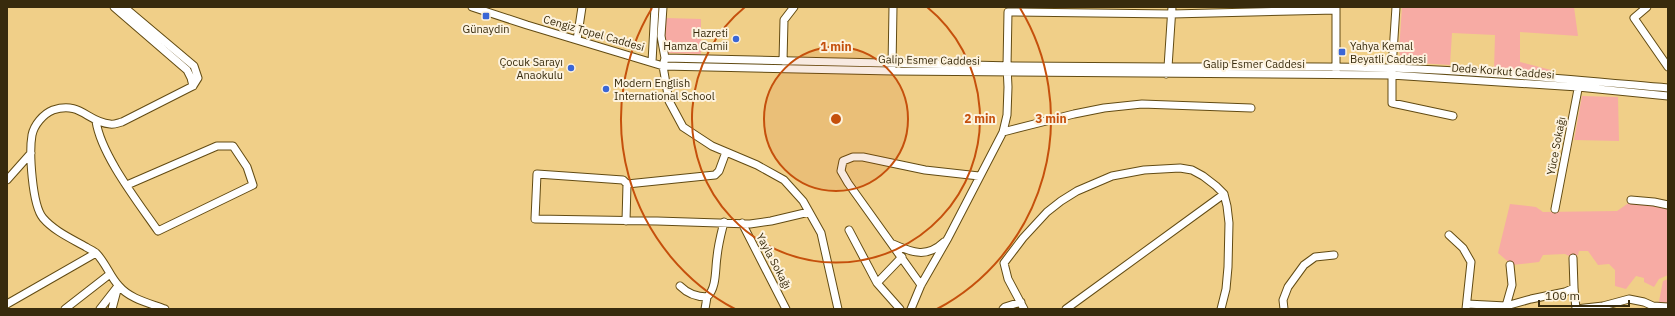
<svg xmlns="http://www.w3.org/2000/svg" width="1675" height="316" font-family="'IBM Plex Sans',sans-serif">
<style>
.green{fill:#f7aba4}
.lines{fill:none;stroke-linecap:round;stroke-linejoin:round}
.minor-casing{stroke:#624b13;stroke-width:9}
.minor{stroke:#fff;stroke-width:7}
.ring{fill:none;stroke:#c5500c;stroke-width:2}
.poi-dot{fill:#3a66d6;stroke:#fdf3df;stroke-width:1.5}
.labels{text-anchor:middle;stroke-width:4;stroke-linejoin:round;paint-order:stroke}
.poi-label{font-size:11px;fill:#382b0d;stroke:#fdf3df;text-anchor:end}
.street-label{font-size:11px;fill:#382b0d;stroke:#fdf3df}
.centre{fill:#c5500c;stroke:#fdf3df;stroke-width:2}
.ring-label{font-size:12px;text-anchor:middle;font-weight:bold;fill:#c5500c;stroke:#fdf3df;stroke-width:4;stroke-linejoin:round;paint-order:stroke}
</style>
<rect width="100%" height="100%" fill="#f0cf88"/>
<!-- green -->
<path class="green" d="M1009,7H1070L1066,9H1010Z
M1402,7H1574L1578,36L1520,32V62L1551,70L1550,72L1494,70L1495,35L1452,33L1450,65L1402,62L1399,51Z
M666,18L701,19V54L667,53L664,42Z
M1582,96L1618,97L1619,141L1574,140Z
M1630,202L1668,208V275L1659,279L1654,287L1644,282V278L1636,276L1626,289L1615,286V270L1609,264L1598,265L1588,251H1579L1578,255L1571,257L1565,254L1543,255L1539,262L1512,265L1498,253L1510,204L1536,207L1543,212L1617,211Z
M1668,279V307L1658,306L1663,281Z"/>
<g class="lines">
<defs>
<path id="minor" d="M114,7L187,70L191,78L193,86
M124,7L194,66L198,78L193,86L122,122C118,123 113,125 110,124C87,122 81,101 53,110C43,114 34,125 32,135C29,152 32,205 43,218C54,231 72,239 86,247C89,249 94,251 96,253C106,263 110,277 119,286C130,299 149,303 165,309
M472,7L527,25L663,66L893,71L1391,75L1578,87L1668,96
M663,7L661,36L665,58L663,66L669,101L683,127L712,146L757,165L784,180L803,201L821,233L838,309
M1396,7L1392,68V103L1453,116
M1647,7L1634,18L1668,67
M577,40L582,7
M665,58L1014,66L1166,67
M783,61L784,20L794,7
M652,62L655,7
M892,67L893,7
M1168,67L1172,7
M1336,71V7
M1166,74L1163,72V69L1166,67C1240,67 1315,66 1390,68C1483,71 1576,80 1668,88
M96,121C101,155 138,202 158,231L253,185L247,167L233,146H217L127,185
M1003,132L1074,114L1104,108L1142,104L1251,108
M726,152L719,171L715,175L627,184L623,180L537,174L535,219L657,221L750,224L771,221L809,212
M7,180L31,153
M1631,200L1654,202L1668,205
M1555,209L1579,84
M626,221L627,184
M742,223L786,309
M849,230L877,283L900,309
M1449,235L1463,248L1471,262L1466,309
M893,244C913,253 927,258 944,242
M1573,258L1574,288
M877,283L902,257
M921,285L848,183L841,171L843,161L853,157H863L925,170L979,176
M680,286C688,294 696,297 707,297C717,288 715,269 717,257C718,245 721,234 724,222
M7,304L96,253
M1467,304L1506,306L1512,285L1510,265
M65,309L110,274
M100,309L118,286
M112,309L117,290
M705,309L707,297
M911,309L921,285L948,238L1003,132L1007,115L1008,87L1007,66L1008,12L1172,14L1336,10
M1003,309L1005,307L1021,302
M1024,309L1008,279L1004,263L1023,238L1047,212L1061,201L1077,191L1112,176L1144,170L1180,168L1192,170L1203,176L1216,186L1224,194L1227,206L1229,223L1228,267L1226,289L1221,309
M1066,309L1224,194
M1284,309L1283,300L1288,287L1304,265L1315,257L1334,255
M1506,309V306L1531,299L1565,292L1574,288L1576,309
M1576,309L1603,306L1629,299L1644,302L1653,306L1668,307"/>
</defs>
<!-- minor casing -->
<use href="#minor" class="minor-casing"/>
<!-- minor -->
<use href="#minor" class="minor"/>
</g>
<!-- distance rings -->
<circle cx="836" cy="119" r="72" fill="#c5500c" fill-opacity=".12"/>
<g class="ring">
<circle cx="836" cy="119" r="72"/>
<path d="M927 7A144 144 0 1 1 745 7"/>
<path d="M735 309A215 215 0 0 1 652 8M1020 8A215 215 0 0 1 937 309"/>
</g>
<!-- markers -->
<g class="poi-dot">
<rect x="482" y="12" width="8" height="8" rx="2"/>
<circle cx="736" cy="39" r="4"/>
<rect x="1338" y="48" width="8" height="8" rx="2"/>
<circle cx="571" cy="68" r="4"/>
<circle cx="606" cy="89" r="4"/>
</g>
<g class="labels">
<!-- poi labels -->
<g class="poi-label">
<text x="486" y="33" text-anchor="middle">Günaydin</text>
<text x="728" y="37">Hazreti<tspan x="728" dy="13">Hamza Camii</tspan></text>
<text x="1350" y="50" text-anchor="start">Yahya Kemal<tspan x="1350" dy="13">Beyatli Caddesi</tspan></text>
<text x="563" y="66">Çocuk Sarayı<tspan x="563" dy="13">Anaokulu</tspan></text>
<text x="614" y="87" text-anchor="start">Modern English<tspan x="614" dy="13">International School</tspan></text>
</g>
<!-- street labels -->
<g class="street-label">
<text transform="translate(594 33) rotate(16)" y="4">Cengiz Topel Caddesi</text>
<text transform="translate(929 60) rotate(1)" y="4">Galip Esmer Caddesi</text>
<text x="1254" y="68">Galip Esmer Caddesi</text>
<text transform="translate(1503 71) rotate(4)" y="4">Dede Korkut Caddesi</text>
<text transform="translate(1556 146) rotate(-79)" y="4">Yüce Sokağı</text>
<text transform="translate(774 261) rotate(62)" y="4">Yayla Sokağı</text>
</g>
</g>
<circle cx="836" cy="119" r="6" class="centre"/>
<g class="ring-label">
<text x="836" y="51">1 min</text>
<text x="980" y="123">2 min</text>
<text x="1051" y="123">3 min</text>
</g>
<!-- border -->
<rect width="1675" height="316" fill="none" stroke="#382b0d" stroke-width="16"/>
<!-- scale -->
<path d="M1539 300v6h90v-6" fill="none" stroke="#382b0d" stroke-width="2"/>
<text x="1545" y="300" font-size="12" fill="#382b0d" stroke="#fdf3df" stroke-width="3" paint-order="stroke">100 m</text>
</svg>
